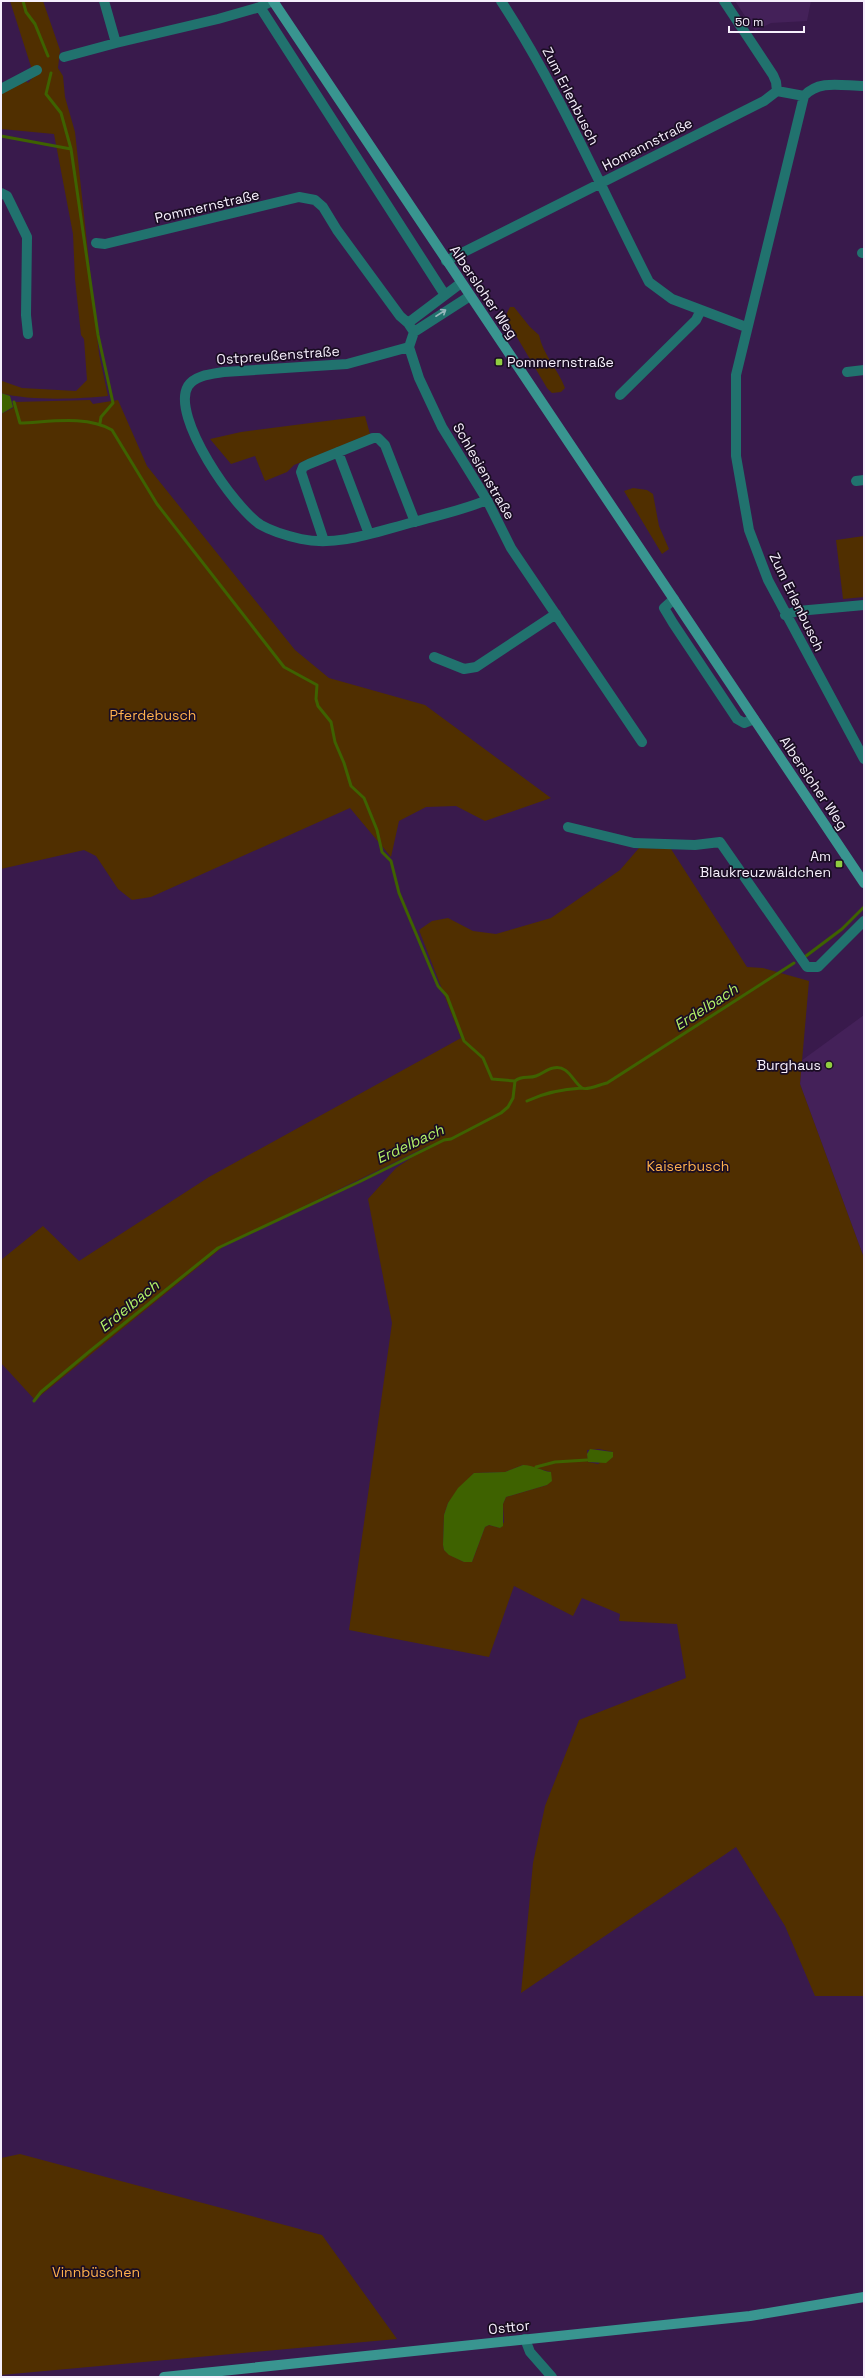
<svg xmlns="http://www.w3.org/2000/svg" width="865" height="2378" font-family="'Space Grotesk',sans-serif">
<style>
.built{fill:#442159}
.green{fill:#502f00;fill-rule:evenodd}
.water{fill:#3e6200}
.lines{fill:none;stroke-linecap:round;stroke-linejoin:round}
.stream{stroke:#3e6200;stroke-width:3}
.minor{stroke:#21726e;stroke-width:10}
.secondary{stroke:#399590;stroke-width:10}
.oneway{stroke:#96b7bc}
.poi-dot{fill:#90cd40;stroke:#1a0d23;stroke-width:1.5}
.labels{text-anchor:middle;stroke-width:3.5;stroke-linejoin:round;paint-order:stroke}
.street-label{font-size:14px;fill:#f6effc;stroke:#1a0d23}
.poi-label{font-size:14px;fill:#f6effc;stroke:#1a0d23;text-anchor:end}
.park-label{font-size:14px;fill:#ffb14d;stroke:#1a0d23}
.water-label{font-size:15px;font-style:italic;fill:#b4f368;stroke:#1a0d23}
</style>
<rect width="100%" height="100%" fill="#391a4c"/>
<!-- built -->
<path class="built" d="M735,1H811L807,21L771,23L755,31Z
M864,1015V1258L800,1084L801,1061Z"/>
<!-- green -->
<path class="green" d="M10,1H43L60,50L58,68L63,76L65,97L75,132L99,354L108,396C79,399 29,401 1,393L2,381L22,388L76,391L87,380L84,339L81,335L75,279L73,234L54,134L1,129V93L25,80L28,83L34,76Z
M510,307H514L530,327L539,335C543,355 558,369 565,388L561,392L552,393L547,388L505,317Z
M90,400L93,404L118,400L147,466L295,650L329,678L425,705L551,798L485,821L456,806L426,807L399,821L391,857L350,808L151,897L132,900L118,889L96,856L84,850L1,869V414L13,408L14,402Z
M365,416L370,434L294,465L287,472L265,481L255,456L231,464L210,439L241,432Z
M633,488L647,490L653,494L659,526L669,549L662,554L624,491Z
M864,536V597L843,599L836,540Z
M639,848L671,849L747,967L763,968L809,981L800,1084L864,1258V1996H815L785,1926L736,1847L521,1993L533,1863L545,1806L579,1720L686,1678L677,1624L619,1621L620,1614L582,1598L573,1616L514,1586L489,1657L349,1630L392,1323L368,1199L396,1168L432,1144L225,1245L35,1400L1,1363V1260L43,1226L79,1261L209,1177L461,1038L419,930L432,921L448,918L473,931L496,934L551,918L620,870ZM599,1449L613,1452L598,1464L588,1462L587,1450ZM523,1465L551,1472L547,1485L506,1497L503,1504L504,1522L500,1528L489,1525L485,1527L472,1562H464L450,1555L444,1550L443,1545L444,1515L448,1503L474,1473L505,1472Z
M20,2154L322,2235L397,2339L1,2375V2158Z"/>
<!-- water -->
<path class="water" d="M1,393L10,396L13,407L1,414Z
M590,1449L613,1452V1457L606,1463L588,1462L587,1454Z
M523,1465C534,1465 541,1471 551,1472L552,1481L547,1485L506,1497L503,1504V1526L500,1528L489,1525L485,1527L472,1562H464L449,1555L444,1550L443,1545L444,1515L448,1503L458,1488L474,1473L505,1472Z"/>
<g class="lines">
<!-- stream -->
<path class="stream" d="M23,1L26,12L35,24L48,56
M51,73L46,94L61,113L71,149L98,335L113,403L101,417L100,423
M1,136L71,149
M14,402L20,423C49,422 86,415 112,430L157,504L284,667L317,685L316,699L318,706L331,722L335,742L344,763L351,786L364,798L377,830L382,852L391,861L399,893L438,986L447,996L464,1041L483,1058L492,1079L515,1081
M806,956L842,929L864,907
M527,1101C546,1092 562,1089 582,1088
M34,1401L41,1392L90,1351L218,1248L361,1181L444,1140L451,1139L501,1113L508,1107L513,1098L515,1081C522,1075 529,1079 536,1076C542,1074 547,1069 553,1068C568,1064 573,1082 582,1088C587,1091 601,1084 607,1083L794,963
M536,1467L555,1462L587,1460"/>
<!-- minor -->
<path class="minor" d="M104,1L116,43L218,19L260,7L272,1
M501,1C559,90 601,188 649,282L672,299L746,327
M724,1L773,75L776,82L777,91
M260,7L445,295
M64,57L116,43
M1,89L37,70
M804,96L736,375V456L749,530L768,580L864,759
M1,193L7,196L27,237L26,315L28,334
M96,243L105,244L299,197L315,200L323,207L337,230L400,316L408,323L414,332L409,347L419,378L442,427L487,500L511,548L642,742
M862,253H864
M446,261L764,101L777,91L804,96C819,79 843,86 864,86
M408,323L461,283
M414,332L470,296
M409,347L347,364L224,372C212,374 195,375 188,386C170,416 235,509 261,525C273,532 288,536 301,539C339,547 378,531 414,522C439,515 463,510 487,500
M847,372L864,370
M620,395L696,320L701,310
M338,452L369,534
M856,481L864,480
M324,541L301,472L303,467L309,464L373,438H378L385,445L415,522
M674,599L664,608L673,623L737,719L744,723L754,719
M785,615L798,611L864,605
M434,657L464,669L476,667L556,614
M568,827L634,843L695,845L720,842L807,967H818L864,921
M525,2339L530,2352L552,2377"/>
<!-- secondary -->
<path class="secondary" d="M273,1L864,883
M164,2377L750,2316L864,2297"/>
</g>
<!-- one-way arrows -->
<defs><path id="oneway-shaft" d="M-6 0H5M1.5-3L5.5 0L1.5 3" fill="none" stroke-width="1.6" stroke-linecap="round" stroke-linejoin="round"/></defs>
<use class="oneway" href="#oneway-shaft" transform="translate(441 313) rotate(-33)"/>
<!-- markers -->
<g class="poi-dot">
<rect x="495" y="358" width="8" height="8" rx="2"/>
<rect x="835" y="860" width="8" height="8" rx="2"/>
<circle cx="829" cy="1065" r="4"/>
</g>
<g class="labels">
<!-- street labels -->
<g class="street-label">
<text transform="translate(571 96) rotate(63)" y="5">Zum Erlenbusch</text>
<text transform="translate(647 144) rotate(-27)" y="5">Homannstraße</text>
<text transform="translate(207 206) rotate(-13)" y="5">Pommernstraße</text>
<text transform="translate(484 292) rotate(56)" y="5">Albersloher Weg</text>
<text transform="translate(278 355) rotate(-4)" y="5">Ostpreußenstraße</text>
<text transform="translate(484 471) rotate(60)" y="5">Schlesienstraße</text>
<text transform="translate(797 602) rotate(64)" y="5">Zum Erlenbusch</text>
<text transform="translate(814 783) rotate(56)" y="5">Albersloher Weg</text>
<text transform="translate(509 2327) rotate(-6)" y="5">Osttor</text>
</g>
<!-- poi labels -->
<g class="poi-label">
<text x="507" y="367" text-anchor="start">Pommernstraße</text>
<text x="831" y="861">Am<tspan x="831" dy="16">Blaukreuzwäldchen</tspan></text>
<text x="821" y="1070">Burghaus</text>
</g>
<!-- park labels -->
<g class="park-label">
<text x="153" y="720">Pferdebusch</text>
<text x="688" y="1171">Kaiserbusch</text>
<text x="96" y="2277">Vinnbüschen</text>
</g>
<!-- water labels -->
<g class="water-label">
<text transform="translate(706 1007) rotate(-33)" y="5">Erdelbach</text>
<text transform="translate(410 1144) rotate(-25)" y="5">Erdelbach</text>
<text transform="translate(129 1306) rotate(-39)" y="5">Erdelbach</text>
</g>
</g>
<!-- border -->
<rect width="865" height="2378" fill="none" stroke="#f6effc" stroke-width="4"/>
<!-- scale -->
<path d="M729 26v6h75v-6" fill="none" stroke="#f6effc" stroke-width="2"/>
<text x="735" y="26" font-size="12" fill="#f6effc" stroke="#1a0d23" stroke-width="3" paint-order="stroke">50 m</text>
</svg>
